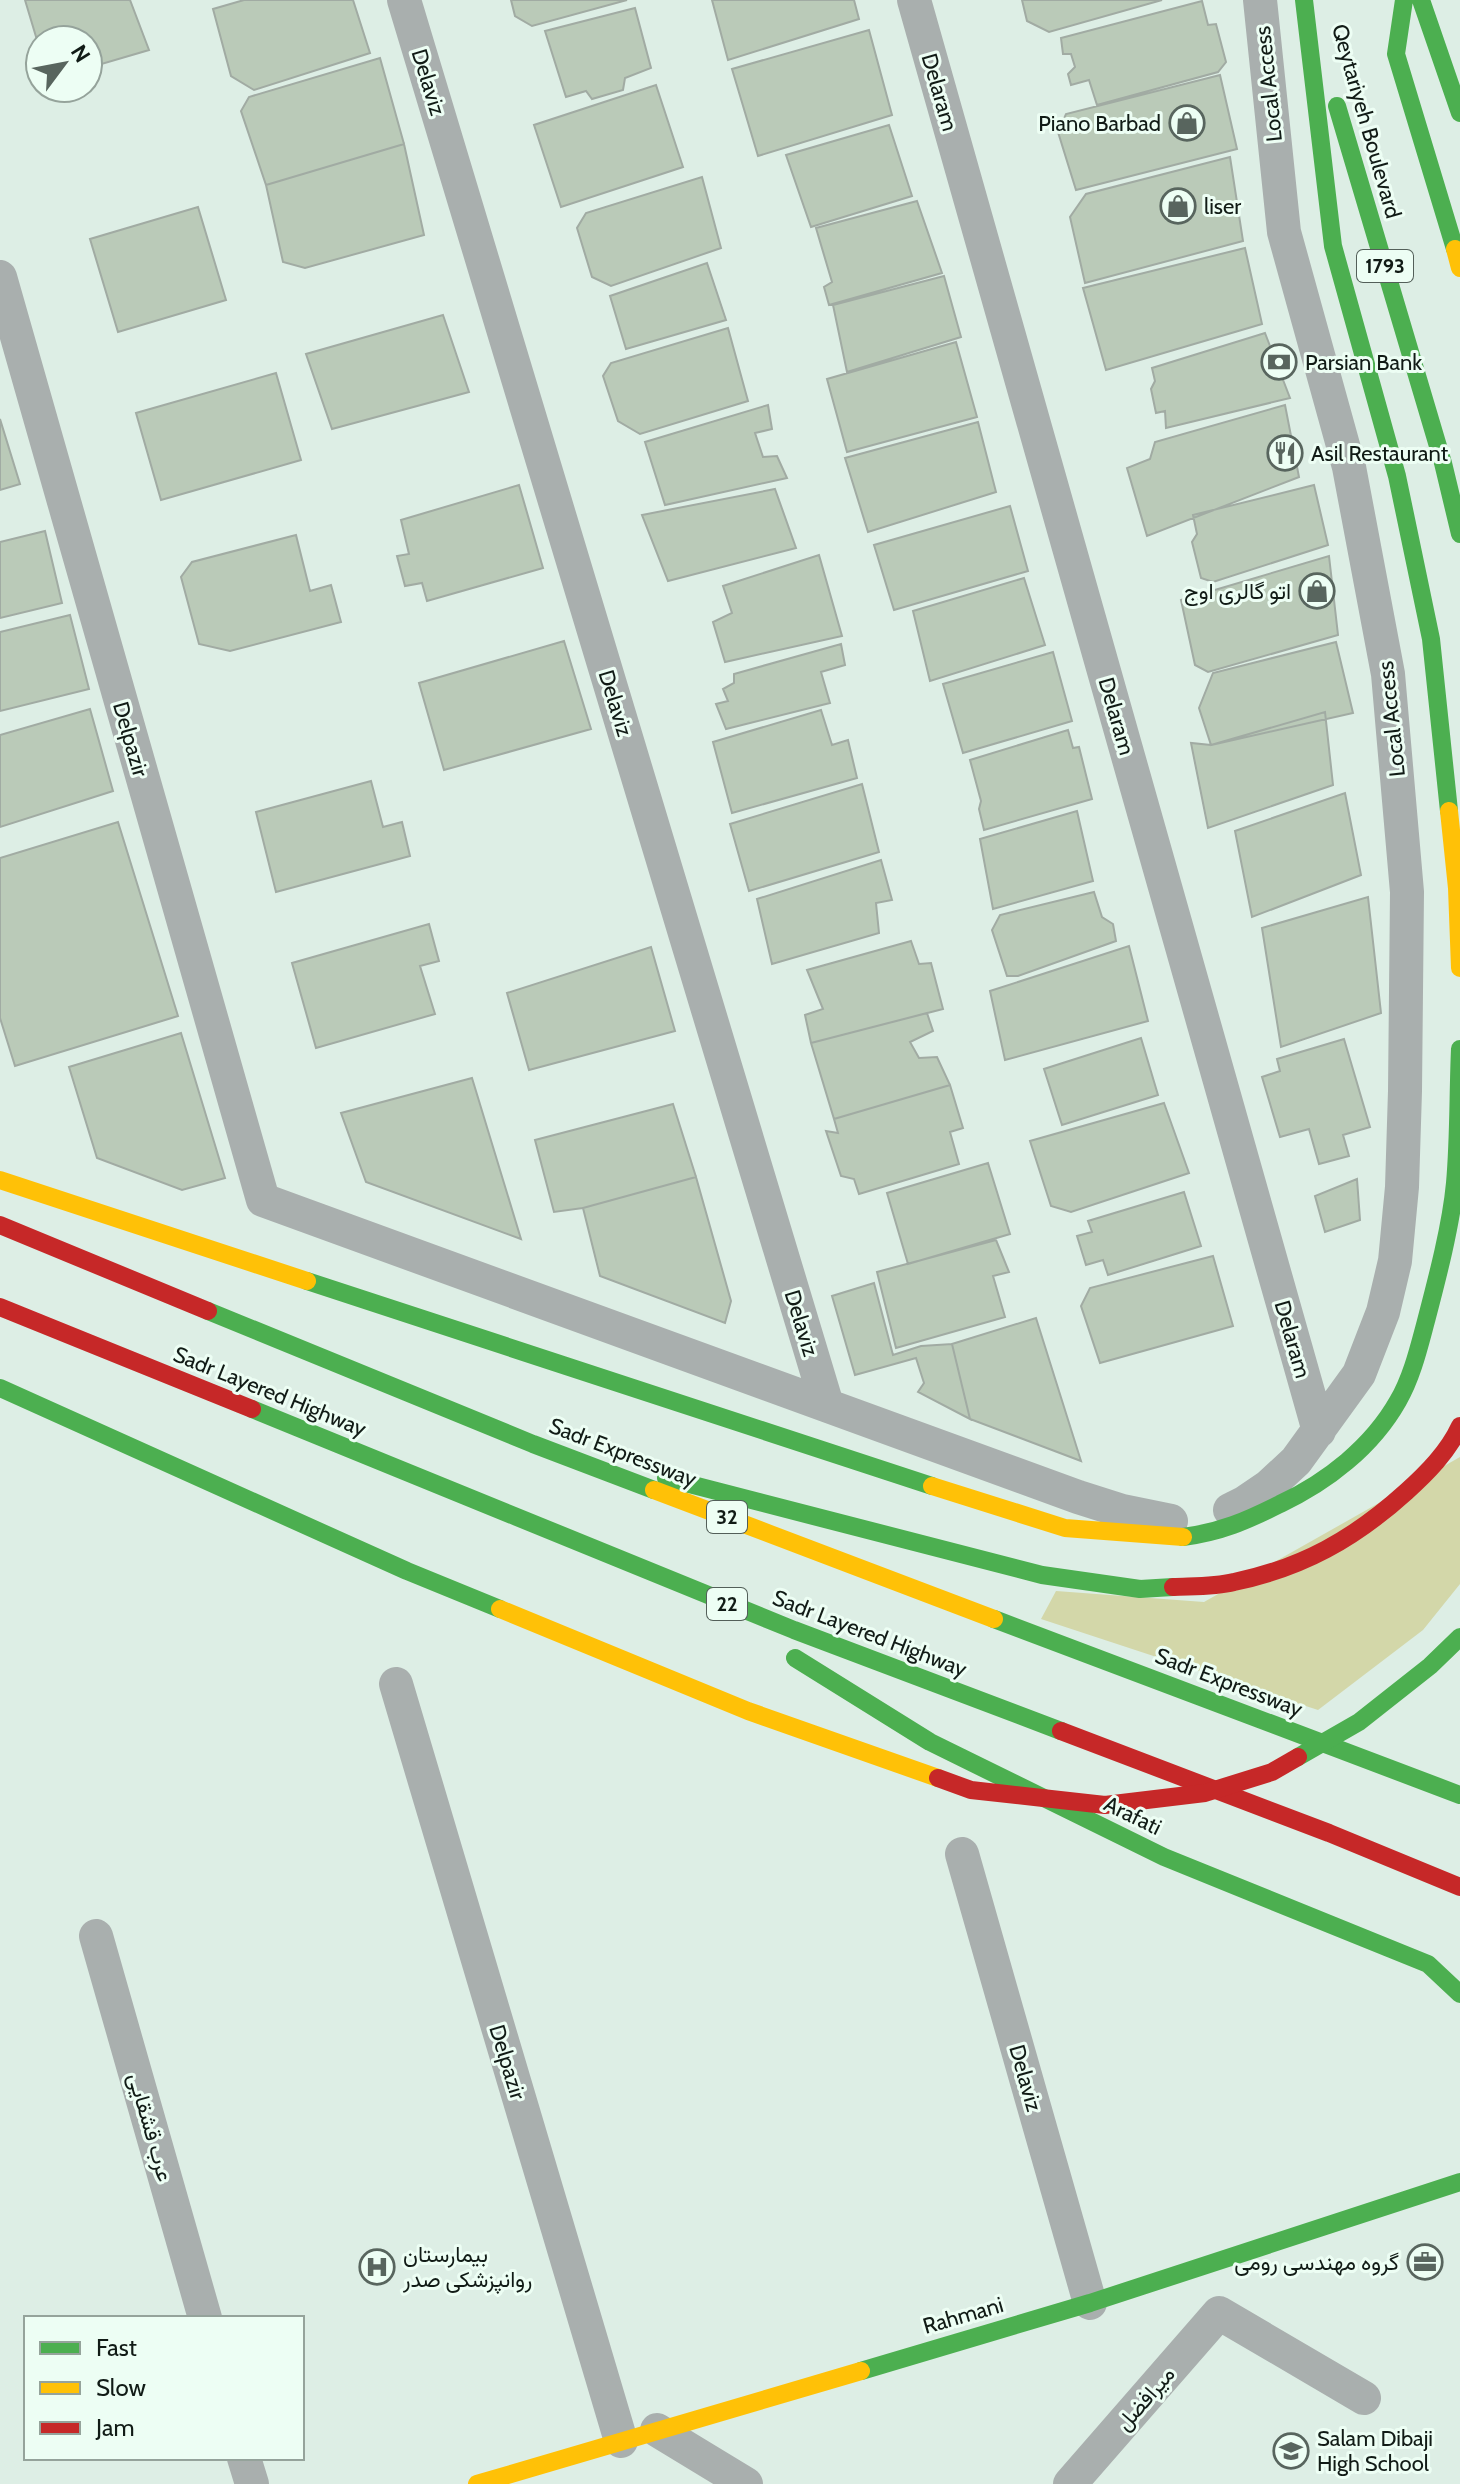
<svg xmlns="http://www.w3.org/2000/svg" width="1460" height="2484" font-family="Cabin,Vazirmatn,sans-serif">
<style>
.green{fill:#d3d7a9}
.building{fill:#bacab8;stroke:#a1aba3;stroke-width:2}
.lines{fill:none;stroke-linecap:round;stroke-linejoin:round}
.street{stroke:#a9afae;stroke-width:34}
.fast{stroke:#4caf50;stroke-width:18}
.slow{stroke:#ffc107;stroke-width:18}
.jam{stroke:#c62828;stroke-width:18}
.fast-bridge{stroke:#4caf50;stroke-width:18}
.slow-bridge{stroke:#ffc107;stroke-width:18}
.jam-bridge{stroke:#c62828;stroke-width:18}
.labels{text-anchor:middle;stroke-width:6;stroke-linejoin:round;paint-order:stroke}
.shield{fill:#edfef4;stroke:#535f59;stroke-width:2}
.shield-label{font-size:20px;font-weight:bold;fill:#111b16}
.street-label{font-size:22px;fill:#111b16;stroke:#edfef4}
.poi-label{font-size:22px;fill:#111b16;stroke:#edfef4;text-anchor:start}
</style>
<rect width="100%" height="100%" fill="#ddeee5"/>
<!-- green -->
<path class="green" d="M1460,1457V1584L1423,1630L1318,1710L1041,1619L1056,1591L1204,1602Z"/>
<!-- building -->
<path class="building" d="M25,0H130L149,50L88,68V40H40V50Z
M244,0H353L370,53L254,90L231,76L213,9Z
M511,0H627L532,26L515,16Z
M712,0H854L859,19L728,60Z
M1022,0H1162L1049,32L1027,21Z
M1202,1L1208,25L1216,24L1226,62L1218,72L1097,105L1089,80L1071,85L1068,74L1075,67L1071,54H1063L1061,38Z
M635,8L651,68L625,78L623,90L592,99L586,91L566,97L545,31Z
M869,30L892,115L758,156L732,69Z
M380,58L404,144L266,185L241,111L249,97Z
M1220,75L1237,149L1076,190L1058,132L1066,114Z
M656,85L683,167L561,207L534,125Z
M889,125L912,196L811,227L786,155Z
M404,144L424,235L305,268L283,262L266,185Z
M1230,157L1243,241L1085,283L1070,217L1086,194Z
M702,177L721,248L611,286L592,277L577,228L586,213Z
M917,201L942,273L829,305L824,287L832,282L816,228Z
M198,207L226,300L118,332L90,239Z
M1245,248L1262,324L1106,370L1083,288Z
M707,263L726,320L626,349L610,296Z
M944,276L961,337L847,372L833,305Z
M443,315L469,392L332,429L306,354Z
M728,328L748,401L640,434L618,421L603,376L611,363Z
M1265,333L1290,398L1166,428L1165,411L1156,413L1151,389L1155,381L1152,368Z
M956,342L977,417L847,452L827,379Z
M276,373L301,460L161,500L136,413Z
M768,405L772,429L755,433L763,457L777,456L787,478L665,505L645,442Z
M1285,405L1299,477L1147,536L1127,468L1150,459L1155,442Z
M0,419L20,484L0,490Z
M978,422L996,492L868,532L845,458Z
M519,485L543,568L427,601L422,583L405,586L397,556L409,554L401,520Z
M1314,485L1328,545L1213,582L1201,578L1192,542L1197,534L1193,515Z
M775,489L796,548L668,581L642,515Z
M1010,506L1028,571L894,610L874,545Z
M45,531L62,603L0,618V542Z
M296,535L310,591L331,585L341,622L230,651L199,644L181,577L192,562Z
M819,555L842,636L725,662L713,622L732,613L723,586Z
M1329,556L1338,635L1208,672L1195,665L1181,600Z
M1024,578L1045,645L930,681L913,611Z
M70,615L89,689L0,711V632Z
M564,641L591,729L444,770L419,683Z
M1336,642L1353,713L1211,745L1199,708L1213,673Z
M841,644L845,665L821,672L830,703L726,729L716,704L728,701L723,689L734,683V674Z
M1053,652L1072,721L963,753L943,684Z
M90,709L113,791L0,827V735Z
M821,710L832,745L848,740L857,778L732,813L713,742Z
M1325,712L1333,785L1208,828L1191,743L1211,745Z
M1068,730L1073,748L1079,747L1092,799L984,830L979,809L981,801L970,760Z
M371,781L383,827L402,822L410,856L276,892L256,812Z
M862,784L879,852L749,891L730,824Z
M1345,793L1361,875L1252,917L1235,831Z
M1077,811L1093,881L993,909L980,839Z
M118,822L178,1016L15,1066L0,1018V858Z
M881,860L892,900L876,903L879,933L772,964L757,899Z
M1094,892L1102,917L1113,924L1116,941L1018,976H1007L992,930L1000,915Z
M1368,897L1381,1013L1281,1047L1262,928Z
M429,924L439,961L420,966L435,1014L316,1048L292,963Z
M911,941L919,964L931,963L943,1009L811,1043L805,1015L823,1009L807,970Z
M1129,946L1148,1021L1005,1060L990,991Z
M651,947L675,1031L529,1070L507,993Z
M927,1013L933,1031L910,1042L919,1058L937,1057L950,1085L834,1119L811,1043Z
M181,1033L225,1178L182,1190L97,1158L69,1067Z
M1141,1038L1158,1095L1062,1125L1044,1069Z
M1344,1039L1370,1127L1343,1135L1349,1156L1319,1164L1309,1129L1280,1137L1262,1077L1280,1071L1277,1059Z
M472,1078L521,1239L366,1182L341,1113Z
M950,1085L963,1128L950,1132L959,1164L859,1194L854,1179L841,1176L826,1131L838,1133L834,1119Z
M1164,1103L1189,1173L1071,1212L1051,1206L1030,1141Z
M673,1104L696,1177L583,1208L554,1212L535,1140Z
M988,1163L1010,1234L908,1264L887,1193Z
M696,1177L731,1301L725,1323L600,1276L583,1208Z
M1357,1179L1360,1220L1325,1232L1315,1196Z
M1184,1192L1201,1246L1108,1275L1103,1260L1086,1265L1077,1236L1092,1232L1088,1221Z
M996,1240L1009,1272L993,1276L1005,1317L896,1348L877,1272Z
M1213,1256L1233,1326L1100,1363L1081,1306L1090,1288Z
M874,1283L893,1355L921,1346L952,1344L970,1419L918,1392L924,1383L916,1358L855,1375L832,1296Z
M1036,1318L1081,1461L970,1419L952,1344Z"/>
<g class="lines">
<!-- street -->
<path class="street" d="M404,0L827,1405
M914,0L1319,1431
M0,277L263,1200L1078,1497L1122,1511L1171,1521
M1230,1510L1244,1503L1269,1486L1296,1461L1359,1374L1383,1312L1395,1261L1402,1187L1405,1091L1407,892L1388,674L1349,467L1284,232L1260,0
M396,1684L621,2441
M962,1854L1090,2303
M96,1936L205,2318
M657,2430L746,2484
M244,2458L252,2484
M1070,2484L1219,2313L1364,2398"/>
<!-- fast -->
<path class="fast" d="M1304,0L1333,246L1397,476L1431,639L1449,811
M1404,0L1396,54L1455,249
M1421,0L1460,113
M1337,106L1443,463L1460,534
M208,1311L533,1444L654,1490
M252,1409L794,1630L1061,1731
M666,1478L1042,1575L1140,1589L1173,1587
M994,1619L1460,1795
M795,1658L930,1742L1164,1857L1428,1964L1460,1994
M861,2371L1090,2303L1460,2182"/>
<!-- slow -->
<path class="slow" d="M1455,249L1460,268
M1449,811L1457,888L1460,968
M654,1490L994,1619
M477,2484L861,2371"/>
<!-- jam -->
<path class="jam" d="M0,1225L208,1311
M0,1307L252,1409
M1173,1587C1192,1586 1214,1587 1234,1582C1302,1568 1354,1539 1406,1492C1427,1473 1448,1452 1460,1426
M1061,1731L1329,1833L1460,1887"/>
<!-- fast-bridge -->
<path class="fast-bridge" d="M307,1281L932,1486
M0,1388L407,1571L500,1609
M1183,1537C1221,1532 1246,1521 1280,1504C1327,1482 1372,1447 1398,1401C1412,1377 1419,1347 1426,1321C1437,1279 1451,1226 1455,1183C1459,1139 1458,1094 1460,1049
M1298,1757L1359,1722L1430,1666L1460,1637"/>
<!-- slow-bridge -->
<path class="slow-bridge" d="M0,1180L307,1281
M932,1486L1065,1528L1183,1537
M500,1609L748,1711L938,1778"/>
<!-- jam-bridge -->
<path class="jam-bridge" d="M938,1778L971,1790L1105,1805L1205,1793L1272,1772L1298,1757"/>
</g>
<!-- icons -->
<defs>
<symbol id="shop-ring" viewBox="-11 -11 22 22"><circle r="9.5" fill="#edfef4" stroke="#58655e" stroke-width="1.5"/><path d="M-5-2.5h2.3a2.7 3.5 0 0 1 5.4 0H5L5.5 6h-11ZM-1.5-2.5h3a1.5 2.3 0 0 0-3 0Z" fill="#58655e"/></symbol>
<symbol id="bank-ring" viewBox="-11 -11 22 22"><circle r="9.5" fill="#edfef4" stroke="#58655e" stroke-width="1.5"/><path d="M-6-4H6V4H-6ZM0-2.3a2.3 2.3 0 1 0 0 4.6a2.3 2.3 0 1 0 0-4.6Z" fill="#58655e"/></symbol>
<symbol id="restaurant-ring" viewBox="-11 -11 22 22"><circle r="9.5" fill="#edfef4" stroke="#58655e" stroke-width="1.5"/><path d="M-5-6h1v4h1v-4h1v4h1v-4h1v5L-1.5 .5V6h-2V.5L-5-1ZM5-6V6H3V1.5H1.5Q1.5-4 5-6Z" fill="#58655e"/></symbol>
<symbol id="office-ring" viewBox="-11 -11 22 22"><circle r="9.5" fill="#edfef4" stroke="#58655e" stroke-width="1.5"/><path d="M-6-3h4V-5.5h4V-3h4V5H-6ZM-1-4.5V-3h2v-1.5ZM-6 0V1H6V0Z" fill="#58655e"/></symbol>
<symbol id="hospital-ring" viewBox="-11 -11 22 22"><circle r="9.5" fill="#edfef4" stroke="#58655e" stroke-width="1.5"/><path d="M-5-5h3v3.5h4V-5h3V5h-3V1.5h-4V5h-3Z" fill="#58655e"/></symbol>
<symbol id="school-ring" viewBox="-11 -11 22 22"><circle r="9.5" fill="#edfef4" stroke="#58655e" stroke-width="1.5"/><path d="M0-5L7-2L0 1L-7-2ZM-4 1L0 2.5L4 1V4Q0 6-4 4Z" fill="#58655e"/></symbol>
</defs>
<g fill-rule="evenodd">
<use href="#shop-ring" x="1167" y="103" width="40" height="40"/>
<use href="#shop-ring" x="1158" y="186" width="40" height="40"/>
<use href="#bank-ring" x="1259" y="342" width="40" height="40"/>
<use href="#restaurant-ring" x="1265" y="433" width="40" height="40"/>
<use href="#shop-ring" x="1297" y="571" width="40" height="40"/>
<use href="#office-ring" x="1405" y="2242" width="40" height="40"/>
<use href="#hospital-ring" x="357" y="2247" width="40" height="40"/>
<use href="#school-ring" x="1271" y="2431" width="40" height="40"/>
</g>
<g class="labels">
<!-- shield labels -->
<g class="shield">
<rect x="1357" y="250" width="56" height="32" rx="6"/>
<rect x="707" y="1501" width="40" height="32" rx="6"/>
<rect x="707" y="1588" width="40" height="32" rx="6"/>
</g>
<g class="shield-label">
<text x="1385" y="273">1793</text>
<text x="727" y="1524">32</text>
<text x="727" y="1611">22</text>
</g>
<!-- street labels -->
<g class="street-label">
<text transform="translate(429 82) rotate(73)" y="8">Delaviz</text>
<text transform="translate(1268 84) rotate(-96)" y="8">Local Access</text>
<text transform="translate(940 92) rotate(74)" y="8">Delaram</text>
<text transform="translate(1367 121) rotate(74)" y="8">Qeytariyeh Boulevard</text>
<text transform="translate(616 703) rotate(73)" y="8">Delaviz</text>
<text transform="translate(1117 716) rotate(74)" y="8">Delaram</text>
<text transform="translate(1391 719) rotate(-96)" y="8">Local Access</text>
<text transform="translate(131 739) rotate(74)" y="8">Delpazir</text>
<text transform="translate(802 1323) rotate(73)" y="8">Delaviz</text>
<text transform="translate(1293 1339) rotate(74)" y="8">Delaram</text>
<text transform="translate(270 1391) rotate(22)" y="8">Sadr Layered Highway</text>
<text transform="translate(623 1452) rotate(21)" y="8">Sadr Expressway</text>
<text transform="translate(870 1633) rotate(21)" y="8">Sadr Layered Highway</text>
<text transform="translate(1229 1682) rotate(21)" y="8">Sadr Expressway</text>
<text transform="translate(1133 1815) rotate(26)" y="8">Arafati</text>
<text transform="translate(508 2062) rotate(73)" y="8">Delpazir</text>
<text transform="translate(1026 2078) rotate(74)" y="8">Delaviz</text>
<text transform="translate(151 2127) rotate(74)" y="8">عرب قشقایی</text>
<text transform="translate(963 2315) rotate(-16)" y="8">Rahmani</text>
<text transform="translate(1145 2398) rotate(-49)" y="8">میرافضل</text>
</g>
<!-- poi labels -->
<g class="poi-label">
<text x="1161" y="131" text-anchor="end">Piano Barbad</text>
<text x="1204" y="214">liser</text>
<text x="1305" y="370">Parsian Bank</text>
<text x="1311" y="461">Asil Restaurant</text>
<text x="1291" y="599" text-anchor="end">اتو گالری اوج</text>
<text x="403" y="2262">بیمارستان<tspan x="403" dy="25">روانپزشکی صدر</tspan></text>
<text x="1399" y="2270" text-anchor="end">گروه مهندسی رومی</text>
<text x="1317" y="2446">Salam Dibaji<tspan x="1317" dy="25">High School</tspan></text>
</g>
</g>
<!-- legend -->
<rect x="24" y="2316" width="280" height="144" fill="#edfef4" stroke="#95a39b" stroke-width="2"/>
<rect x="40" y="2342" width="40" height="12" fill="#4caf50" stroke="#95a39b" stroke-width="2"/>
<text x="96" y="2356" font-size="24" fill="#111b16">Fast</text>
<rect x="40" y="2382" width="40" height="12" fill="#ffc107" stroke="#95a39b" stroke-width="2"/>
<text x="96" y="2396" font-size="24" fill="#111b16">Slow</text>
<rect x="40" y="2422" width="40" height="12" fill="#c62828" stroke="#95a39b" stroke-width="2"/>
<text x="96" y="2436" font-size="24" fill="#111b16">Jam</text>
<!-- north arrow -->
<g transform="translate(64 64) rotate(58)"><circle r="38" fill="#edfef4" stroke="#95a39b" stroke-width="2"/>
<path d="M0-6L14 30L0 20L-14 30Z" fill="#58655e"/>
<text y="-12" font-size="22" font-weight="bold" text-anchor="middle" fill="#111b16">N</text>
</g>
</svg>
